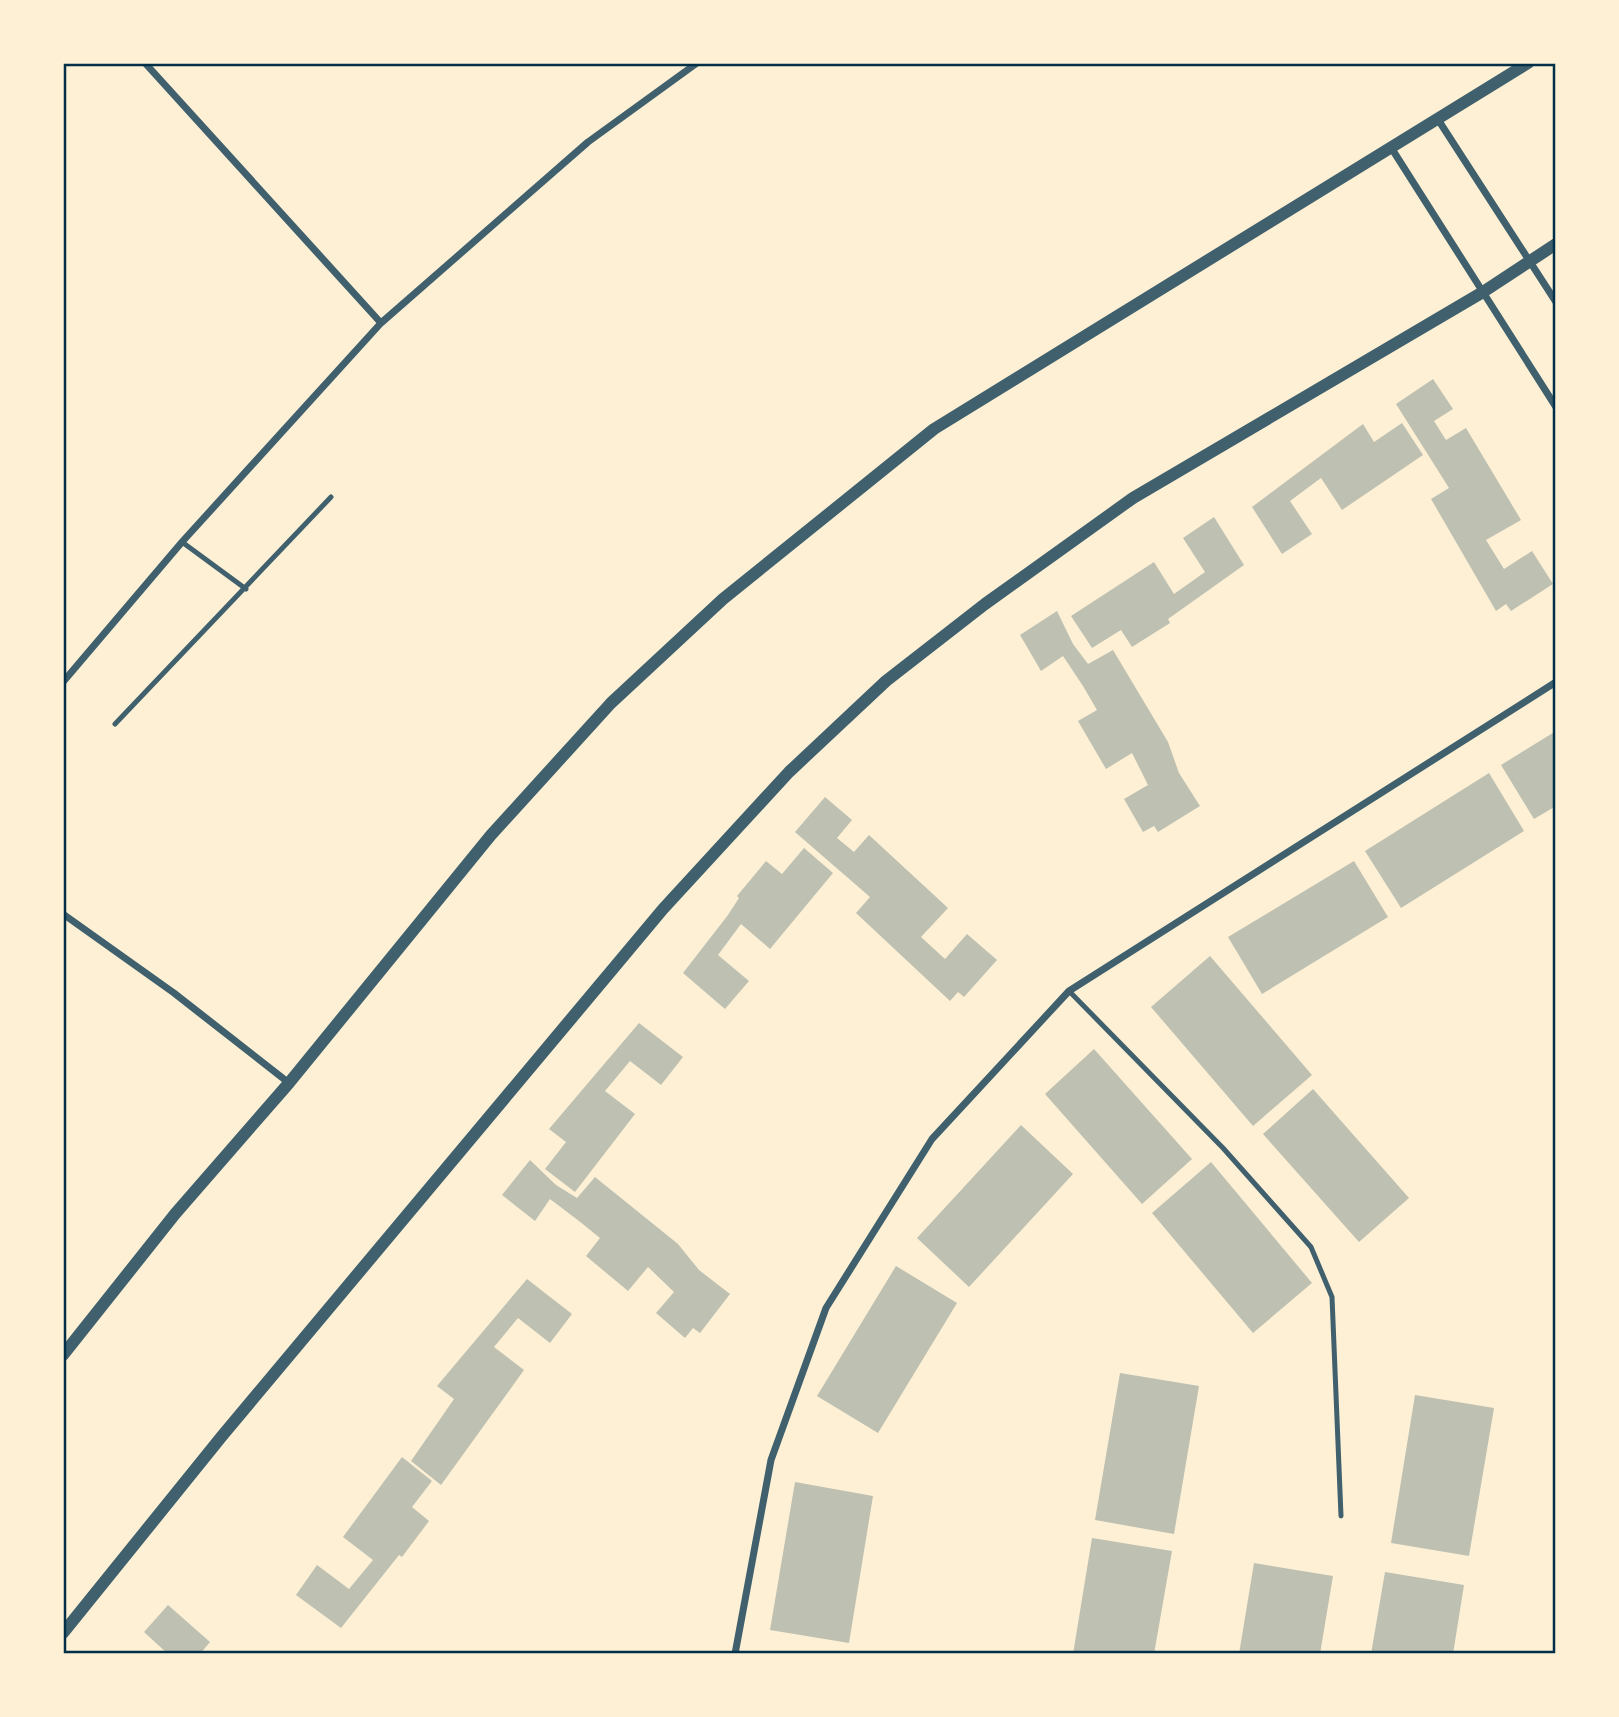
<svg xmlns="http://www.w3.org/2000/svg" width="1619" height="1717" font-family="Figtree,sans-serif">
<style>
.building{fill:#bec0b2}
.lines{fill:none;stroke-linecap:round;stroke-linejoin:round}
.service{stroke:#3f606c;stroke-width:5}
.minor{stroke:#3f606c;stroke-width:7}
.tertiary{stroke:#3f606c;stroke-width:12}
.neatline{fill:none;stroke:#003049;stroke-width:2.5}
</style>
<rect width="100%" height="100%" fill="#fdf0d5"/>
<!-- building -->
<path class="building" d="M1433,379L1453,409L1434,421L1446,440L1466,428L1521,520L1486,540L1504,569L1532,551L1553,584L1511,611L1506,604L1496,611L1431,499L1449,488L1396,404Z
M1402,423L1423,455L1342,510L1321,478L1290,501L1312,534L1282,554L1252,507L1363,424L1374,442Z
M1214,517L1244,565L1168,619L1170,623L1132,647L1121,630L1092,648L1071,616L1154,562L1174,594L1205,572L1183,538Z
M1057,611L1073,644L1088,664L1113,650L1168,742L1179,773L1200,806L1158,832L1154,826L1143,832L1124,799L1148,785L1132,753L1106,769L1078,721L1097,710L1083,686L1063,656L1041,671L1020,635Z
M1556,731V806L1534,819L1501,765Z
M1489,773L1524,831L1401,908L1365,851Z
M825,797L852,820L837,838L854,852L869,835L948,908L921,937L945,959L967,934L997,960L964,997L958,992L950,1001L856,913L870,897L795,832Z
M804,848L833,873L770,949L741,924L718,955L749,981L725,1009L683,973L728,915L739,898L737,896L766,861L782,874Z
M1354,861L1388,917L1262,994L1228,937Z
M1210,956L1312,1075L1253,1126L1151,1007Z
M639,1023L683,1057L661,1085L630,1061L605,1091L635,1114L575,1192L545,1169L566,1142L549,1129Z
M1094,1049L1192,1159L1142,1204L1045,1094Z
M1313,1089L1409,1198L1359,1242L1263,1134Z
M1021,1125L1073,1174L969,1287L917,1238Z
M530,1160L556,1185L577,1198L595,1177L678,1244L699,1270L730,1294L700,1333L693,1328L685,1338L656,1313L674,1292L648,1267L628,1291L586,1256L600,1238L579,1221L550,1199L535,1221L502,1195Z
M1211,1162L1312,1283L1253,1333L1152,1213Z
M896,1266L957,1303L878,1433L817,1396Z
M527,1279L572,1314L550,1343L518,1318L494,1347L524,1370L441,1485L411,1461L454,1399L437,1386Z
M1120,1373L1199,1386L1174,1534L1095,1520Z
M1415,1395L1494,1408L1469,1556L1391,1543Z
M402,1457L432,1481L412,1507L429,1521L402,1557L399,1555L341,1628L296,1595L317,1565L349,1589L373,1560L343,1537Z
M795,1482L873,1496L849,1643L770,1630Z
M1092,1538L1172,1551L1154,1654H1073Z
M1254,1563L1333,1576L1320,1654H1239Z
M1385,1572L1464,1585L1453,1654H1371Z
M168,1605L210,1642L200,1654H168L144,1632Z"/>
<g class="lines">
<!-- service -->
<path class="service" d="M182,542L246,589
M115,724L331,497
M1069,991L1223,1148L1311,1247L1332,1297L1341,1516"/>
<!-- minor -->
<path class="minor" d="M145,63L381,323
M1439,121L1556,302
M1392,149L1556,407
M63,682L182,542L381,323L588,142L697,63
M63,914L174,993L289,1083
M735,1654L771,1460L826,1308L932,1139L1069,991L1556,682"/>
<!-- tertiary -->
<path class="tertiary" d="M63,1355L175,1214L289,1083L491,835L611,703L723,599L934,429L1528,63
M63,1633L222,1436L663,909L789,772L886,681L985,604L1133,498L1483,292L1556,244"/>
</g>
<!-- border -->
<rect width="1619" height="1717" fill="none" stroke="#fdf0d5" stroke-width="130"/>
<rect x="65" y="65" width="1489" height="1587" class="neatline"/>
</svg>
